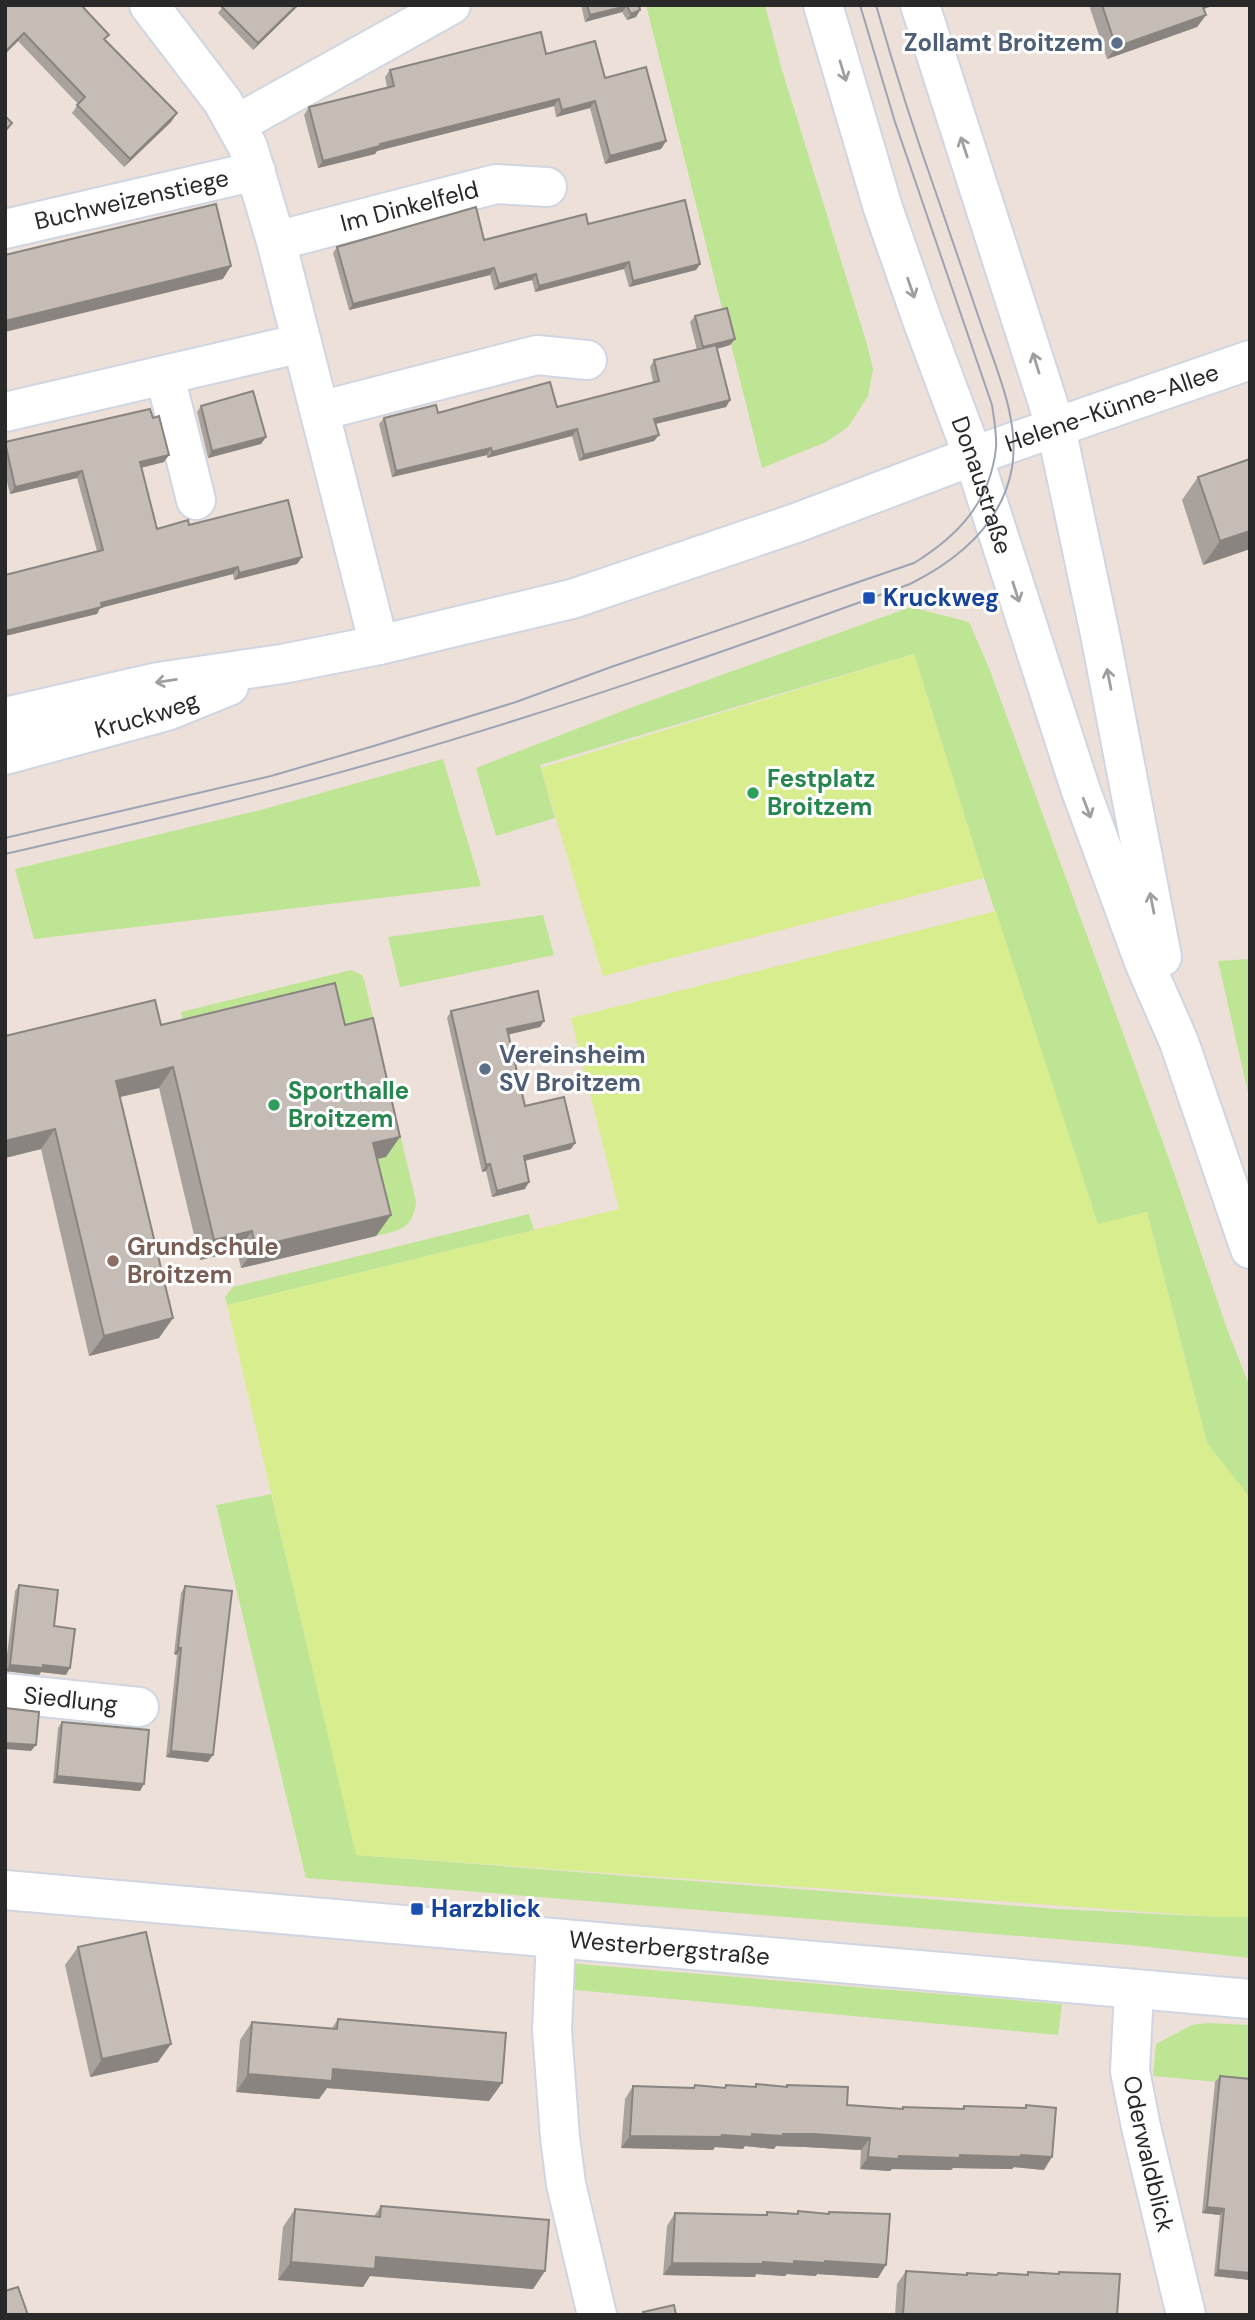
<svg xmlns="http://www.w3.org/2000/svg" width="1255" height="2320" font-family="'DM Sans',sans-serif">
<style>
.green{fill:#bee593}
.pitch{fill:#d7ed8e}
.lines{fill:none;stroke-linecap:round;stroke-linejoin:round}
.street-casing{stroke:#cfd6e2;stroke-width:42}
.secondary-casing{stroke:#cfd6e2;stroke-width:42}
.street{stroke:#fff;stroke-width:38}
.secondary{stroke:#fff;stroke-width:38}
.tram{stroke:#9ca4b4;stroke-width:2}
.wall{fill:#a9a29c}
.shaded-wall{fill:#89847f}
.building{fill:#c4bcb5;stroke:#89847f;stroke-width:2}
.oneway{stroke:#9f9f9f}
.service-dot{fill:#5c6f8a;stroke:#fff;stroke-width:2.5}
.transit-dot{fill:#1a4fb4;stroke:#fff;stroke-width:2.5}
.leisure-dot{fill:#2e9e5b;stroke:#fff;stroke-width:2.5}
.education-dot{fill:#8d6e63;stroke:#fff;stroke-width:2.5}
.labels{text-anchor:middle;stroke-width:6;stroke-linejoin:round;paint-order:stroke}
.service-label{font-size:24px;font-weight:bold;fill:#4e5e75;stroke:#fff;text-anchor:end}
.street-label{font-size:24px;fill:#292929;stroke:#fff}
.transit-label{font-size:24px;font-weight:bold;fill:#164399;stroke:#fff;text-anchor:start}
.leisure-label{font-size:24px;font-weight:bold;fill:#27864d;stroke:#fff;text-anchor:start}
.education-label{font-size:24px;font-weight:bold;fill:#785e54;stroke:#fff;text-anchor:start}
</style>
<rect width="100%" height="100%" fill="#ece0d9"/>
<!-- green -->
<path class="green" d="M646,5H765L782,70L866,341L873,369L868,396L848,427L826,442L762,468Z
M911,607L969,622L989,668L1173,1170L1227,1329L1250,1387V1498L1207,1443L1147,1212L1098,1225L984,878L914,654L540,765L555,818L496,836L476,768L630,708Z
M443,759L481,886L34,939L15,869L264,809Z
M543,915L554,955L400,987L388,937Z
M1250,959V1101L1218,961Z
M351,970L362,975L364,979L416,1202C413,1229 400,1230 376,1236L359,1163L386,1157L186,1035L181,1012Z
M529,1214L534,1230L227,1305L225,1297L233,1287Z
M271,1494L357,1855L1057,1909L1218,1917H1250V1958L1130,1945L306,1878L216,1505Z
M555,1962L1062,2004L1058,2035L554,1988Z
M1208,2023L1250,2025V2085L1153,2076L1156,2044L1192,2025Z"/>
<!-- pitch -->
<path class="pitch" d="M914,654L984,878L603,976L541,768Z
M996,911L1098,1224L1147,1212L1207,1443L1250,1498V1917H1218L356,1855L227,1305L619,1209L571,1018Z"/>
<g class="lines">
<defs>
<g id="street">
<path d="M149,5L223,102L248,147L276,241L379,645"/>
<path d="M237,124L451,5"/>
<path id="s1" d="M5,229L256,171"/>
<path id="s2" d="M276,241L496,184L547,187"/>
<path d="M165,376L196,500"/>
<path d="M320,411L537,355L587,360"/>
<path d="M5,412L302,343"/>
<path id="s3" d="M973,456L1250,360"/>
<path id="s4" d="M5,1693L139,1707"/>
<path id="s5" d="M5,1890L1250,1999"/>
<path d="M556,1939L552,2030L560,2137L566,2184L597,2315"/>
<path id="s6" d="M1134,1990L1130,2071L1141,2127L1186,2315"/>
</g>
<g id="secondary">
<path id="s7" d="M823,5L883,208L921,317L973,456L1080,788L1144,962L1179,1042L1250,1249"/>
<path d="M920,5L1056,428L1100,634L1162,957"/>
<path d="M5,717L158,682L282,664L379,645L572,599L796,523L973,456"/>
<path id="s8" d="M5,755L167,711L229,686"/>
</g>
</defs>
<!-- street casing -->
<use href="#street" class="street-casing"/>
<!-- secondary casing -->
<use href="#secondary" class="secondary-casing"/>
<!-- street -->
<use href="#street" class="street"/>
<!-- secondary -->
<use href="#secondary" class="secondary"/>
<!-- tram -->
<path class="tram" d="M5,838L271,776L377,745L516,702L611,667L914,563C958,536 990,502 996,448C997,434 994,419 992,405L895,122L860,5
M5,854C130,825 256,797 380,761C559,710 735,648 910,584C958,560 1002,523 1012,468C1020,419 996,369 981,324C966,280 951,237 936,193C914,131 894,68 876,5"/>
</g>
<!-- wall -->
<path class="wall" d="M5,5L105,40L177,113L171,122L124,167L72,113L78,104L18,41L5,54Z
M224,5H299L253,50L218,13Z
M581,5H639L640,10L636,17L627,20L622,12L585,22Z
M1092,5H1215L1204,9L1206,15L1197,27L1107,59L1090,8Z
M546,54L605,78L666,141L661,149L605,164L590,108L556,117L554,106L377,151L375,154L318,168L304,115L309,107L387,87L385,77L390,70Z
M588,224L700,264L696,270L629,287L624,269L535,292L532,280L494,290L490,275L349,310L333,253L337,247L484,240Z
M695,316L735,339L730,345L717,349L730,400L726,407L656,424L659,435L654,441L579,461L572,436L487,458V455L392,477L379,424L384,418L438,413L557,407L653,382L650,367L654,360L697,350L690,322Z
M201,406L266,437L261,444L208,458L197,412Z
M5,442L164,462L141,468L157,529L189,525L302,557L297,564L234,580L233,574L100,608L97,614L5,636V575L97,551L77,478L10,494L5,473Z
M1198,477L1250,549L1203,565L1182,500Z
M451,1011L544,1021L540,1027L509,1034L525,1106L571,1149L525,1161V1189L492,1197L486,1171L482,1172L447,1018Z
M161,1025H345L386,1157L377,1159L391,1215L376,1236L241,1268L237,1251L200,1260L159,1088L120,1097L173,1318L159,1338L89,1356L41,1149L5,1158Z
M19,1585L54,1626L66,1675L41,1672L39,1675L5,1671L15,1591Z
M185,1586L208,1762L166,1757L177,1655L174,1654L181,1593Z
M62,1722L140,1791L53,1783L58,1728Z
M78,1947L158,2062L90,2077L65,1965Z
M338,2019L502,2083L489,2101L327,2088L319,2099L236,2092L240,2040L252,2022L332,2028Z
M1220,2076L1250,2280L1214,2276L1220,2215L1202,2213L1215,2082Z
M756,2084L786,2087L787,2085L847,2105L901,2109L903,2107L962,2108L964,2106L1024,2108L1026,2105L1044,2170L1014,2167L1012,2169L953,2168L951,2170L892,2169L890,2171L860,2169L861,2150L805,2147L776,2146L774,2149L745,2146L743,2149L715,2147L713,2150L621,2148L625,2099L633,2086L693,2088L695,2085L724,2088L726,2085L754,2087Z
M381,2206L545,2271L533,2289L370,2276L363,2287L278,2280L283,2227L295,2209L374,2216Z
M798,2211L828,2214L829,2212L878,2278L817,2274L816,2276L787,2274L785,2276L756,2274L755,2277L663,2275L667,2226L675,2213L766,2215L767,2212L796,2214Z
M906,2271L966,2275L967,2273L996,2275L998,2273L1026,2274L1028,2272L1058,2274L1059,2272L1117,2315H895L897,2284Z"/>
<!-- shaded-wall -->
<path class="shaded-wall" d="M297,5H299L253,50L258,43Z
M1198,5H1215L1192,13Z
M627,6L622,12L585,22L590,15Z
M640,10L636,17L627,20L631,14Z
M1206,15L1197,27L1107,59L1116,47Z
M24,33L18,41L5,54L6,52Z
M559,99L554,106L377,151L375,154L318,168L323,161L380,144Z
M595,101L590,108L556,117L562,110Z
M177,113L171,122L124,167L130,159Z
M666,141L661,149L605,164L610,156Z
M629,262L624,269L535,292L539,286Z
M700,264L696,270L629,287L633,281Z
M231,266L223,279L5,332V321Z
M494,268L490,275L349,310L353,304Z
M536,274L532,280L494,290L499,284Z
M735,339L730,345L698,354L703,347Z
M730,400L726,407L650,425L654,419Z
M577,429L572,436L487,458L492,452Z
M659,435L654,441L579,461L584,455Z
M266,437L261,444L208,458L212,451Z
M491,448L487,455L392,477L396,471Z
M169,455L164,462L135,469L140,462Z
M82,471L77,478L10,494L15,487Z
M1250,531V549L1203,565L1220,541Z
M302,557L297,564L234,580L239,573Z
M238,567L233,574L100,608L97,614L5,636V631L101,603Z
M544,1021L540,1027L503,1036L507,1029Z
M173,1067L159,1088L102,1101L116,1081Z
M55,1129L41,1149L5,1158V1141Z
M400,1137L386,1157L359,1163L373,1143Z
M575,1143L571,1149L519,1162L524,1156Z
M490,1164L486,1171L482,1172L486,1165Z
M529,1182L525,1189L492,1197L497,1191Z
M391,1215L376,1236L241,1268L255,1247Z
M252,1231L237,1251L200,1260L214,1240Z
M173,1318L159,1338L89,1356L104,1336Z
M178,1648H181L177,1655L174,1654Z
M10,1665H43L70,1668L66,1675L41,1672L39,1675L5,1671Z
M5,1743L36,1745L31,1751L5,1749Z
M171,1751L213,1755L208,1762L166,1757Z
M57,1776L144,1784L140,1791L53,1783Z
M171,2044L158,2062L90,2077L102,2059Z
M333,2069L502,2083L489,2101L327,2088L319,2099L236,2092L248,2074Z
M752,2134H814L870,2138L861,2150L805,2147L776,2146L774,2149L745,2146L743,2149L715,2147L713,2150L621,2148L630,2136Z
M1021,2155L1052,2157L1044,2170L1014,2167L1012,2169L953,2168L951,2170L892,2169L890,2171L860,2169L868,2157Z
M1207,2207L1224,2209L1220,2215L1202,2213Z
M376,2257L545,2271L533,2289L370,2276L363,2287L278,2280L291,2262Z
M825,2261L886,2265L878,2278L817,2274L816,2276L787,2274L785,2276L756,2274L755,2277L663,2275L672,2263Z
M1218,2270L1250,2273V2280L1214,2276Z"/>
<!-- building -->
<path class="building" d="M5,5H81L109,35L104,39L177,113L130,159L77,105L85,97L24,33L5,52Z
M224,5H297L258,43L222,7Z
M587,5H639L640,10L631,14L627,6L590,15Z
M1102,5H1202L1206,15L1116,47Z
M541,32L546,54L595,41L605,78L646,67L666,141L610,156L595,101L562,110L559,99L380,144V146L323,161L309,107L394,86L390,70Z
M5,116L12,123L5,131Z
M685,200L700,264L633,281L629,262L539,286L536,274L499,284L494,268L353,304L337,247L476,207L484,240L586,214L588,224Z
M216,204L231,266L5,321V255Z
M727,308L735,339L703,347L695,316Z
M716,345L730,400L654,419L659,435L584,455L577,429L492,452L491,448L396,471L384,418L436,405L438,413L550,382L557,407L659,381L654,360Z
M253,391L266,437L212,451L201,406Z
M150,409L153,418L159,416L169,455L140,462L157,529L188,520L189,525L288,500L302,557L239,573L238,567L101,603L102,607L5,631V575L103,550L82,471L15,487L5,442Z
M1250,459V531L1220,541L1198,477Z
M335,983L345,1025L373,1018L400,1137L373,1143L391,1215L255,1247L252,1231L214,1240L173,1067L116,1081L173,1318L104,1336L55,1129L5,1141V1036L155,1000L161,1025Z
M538,991L544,1021L507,1029L525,1106L564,1097L575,1143L524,1156L529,1182L497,1191L490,1164L486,1165L451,1011Z
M19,1585L58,1590L54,1626L75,1629L70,1668L43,1665V1668L10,1665Z
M185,1586L232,1591L213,1755L171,1751L181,1648H178Z
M5,1708L39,1712L36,1745L5,1743Z
M62,1722L149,1730L144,1784L57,1776Z
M146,1932L171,2044L102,2059L78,1947Z
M338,2019L506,2033L502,2083L333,2069L332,2081L248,2074L252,2022L337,2029Z
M1220,2076L1250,2079V2273L1218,2270L1224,2209L1207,2207Z
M756,2084L787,2087V2085L848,2087L847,2105L903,2109V2107L964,2109V2106L1026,2108V2105L1056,2108L1052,2157L1021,2155V2157L960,2155V2158L899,2156L898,2159L868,2157L870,2138L814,2134H783V2136L752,2134V2137L722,2135L721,2137L630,2136L633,2086L694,2088L695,2085L725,2088L726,2085L756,2087Z
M381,2206L549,2220L545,2271L376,2257L375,2269L291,2262L295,2209L380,2217Z
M798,2211L829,2214V2212L890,2214L886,2265L825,2261V2263L794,2261V2264L763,2262V2264L672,2263L675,2213L767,2215V2212L798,2214Z
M906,2271L967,2275V2273L997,2275L998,2273L1028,2275V2272L1059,2274V2272L1120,2274L1117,2315H903Z
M18,2287L28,2315H5V2291Z
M674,2305L676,2315H643V2312Z"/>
<!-- one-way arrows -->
<defs><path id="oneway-shaft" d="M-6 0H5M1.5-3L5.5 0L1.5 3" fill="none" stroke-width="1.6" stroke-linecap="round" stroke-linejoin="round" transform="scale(1.75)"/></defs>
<g class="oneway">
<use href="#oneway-shaft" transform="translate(843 71) rotate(73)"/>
<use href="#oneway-shaft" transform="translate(964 147) rotate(-108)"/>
<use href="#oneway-shaft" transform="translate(911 288) rotate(71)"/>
<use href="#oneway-shaft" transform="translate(1036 363) rotate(-107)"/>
<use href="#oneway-shaft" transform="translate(1016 592) rotate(72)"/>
<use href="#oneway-shaft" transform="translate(1109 679) rotate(-101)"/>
<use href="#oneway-shaft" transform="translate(166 681) rotate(171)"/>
<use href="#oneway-shaft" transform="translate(1087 808) rotate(69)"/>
<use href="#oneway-shaft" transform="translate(1152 903) rotate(-101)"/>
</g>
<!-- markers -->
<g class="service-dot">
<circle cx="1117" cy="43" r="7"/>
<circle cx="485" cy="1069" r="7"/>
</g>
<g class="transit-dot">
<rect x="862" y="591" width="14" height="14" rx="3.5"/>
<rect x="410" y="1902" width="14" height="14" rx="3.5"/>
</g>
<g class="leisure-dot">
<circle cx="753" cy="793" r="7"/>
<circle cx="274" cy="1105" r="7"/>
</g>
<circle class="education-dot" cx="113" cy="1261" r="7"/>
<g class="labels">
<!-- service labels -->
<g class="service-label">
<text x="1103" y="51">Zollamt Broitzem</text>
<text x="499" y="1063" text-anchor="start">Vereinsheim<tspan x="499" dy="28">SV Broitzem</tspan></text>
</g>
<!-- street labels -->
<g class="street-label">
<text dy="8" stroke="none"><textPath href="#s1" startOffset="130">Buchweizenstiege</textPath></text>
<text dy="8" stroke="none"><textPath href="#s2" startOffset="138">Im Dinkelfeld</textPath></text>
<text dy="8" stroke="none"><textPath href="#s3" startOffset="147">Helene-Künne-Allee</textPath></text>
<text dy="8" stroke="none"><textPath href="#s7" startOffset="506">Donaustraße</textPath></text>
<text dy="8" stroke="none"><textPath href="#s8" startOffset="147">Kruckweg</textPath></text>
<text dy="8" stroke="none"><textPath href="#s4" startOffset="66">Siedlung</textPath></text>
<text dy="8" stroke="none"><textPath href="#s5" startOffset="667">Westerbergstraße</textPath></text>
<text dy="8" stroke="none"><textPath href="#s6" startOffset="166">Oderwaldblick</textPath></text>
</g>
<!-- transit labels -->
<g class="transit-label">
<text x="883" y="606">Kruckweg</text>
<text x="431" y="1917">Harzblick</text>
</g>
<!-- leisure labels -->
<g class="leisure-label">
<text x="767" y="787">Festplatz<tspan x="767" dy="28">Broitzem</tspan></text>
<text x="288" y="1099">Sporthalle<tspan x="288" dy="28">Broitzem</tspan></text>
</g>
<!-- education labels -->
<g class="education-label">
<text x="127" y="1255">Grundschule<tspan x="127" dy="28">Broitzem</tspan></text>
</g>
</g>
<!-- border -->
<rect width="1255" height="2320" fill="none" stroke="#292929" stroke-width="14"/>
</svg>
